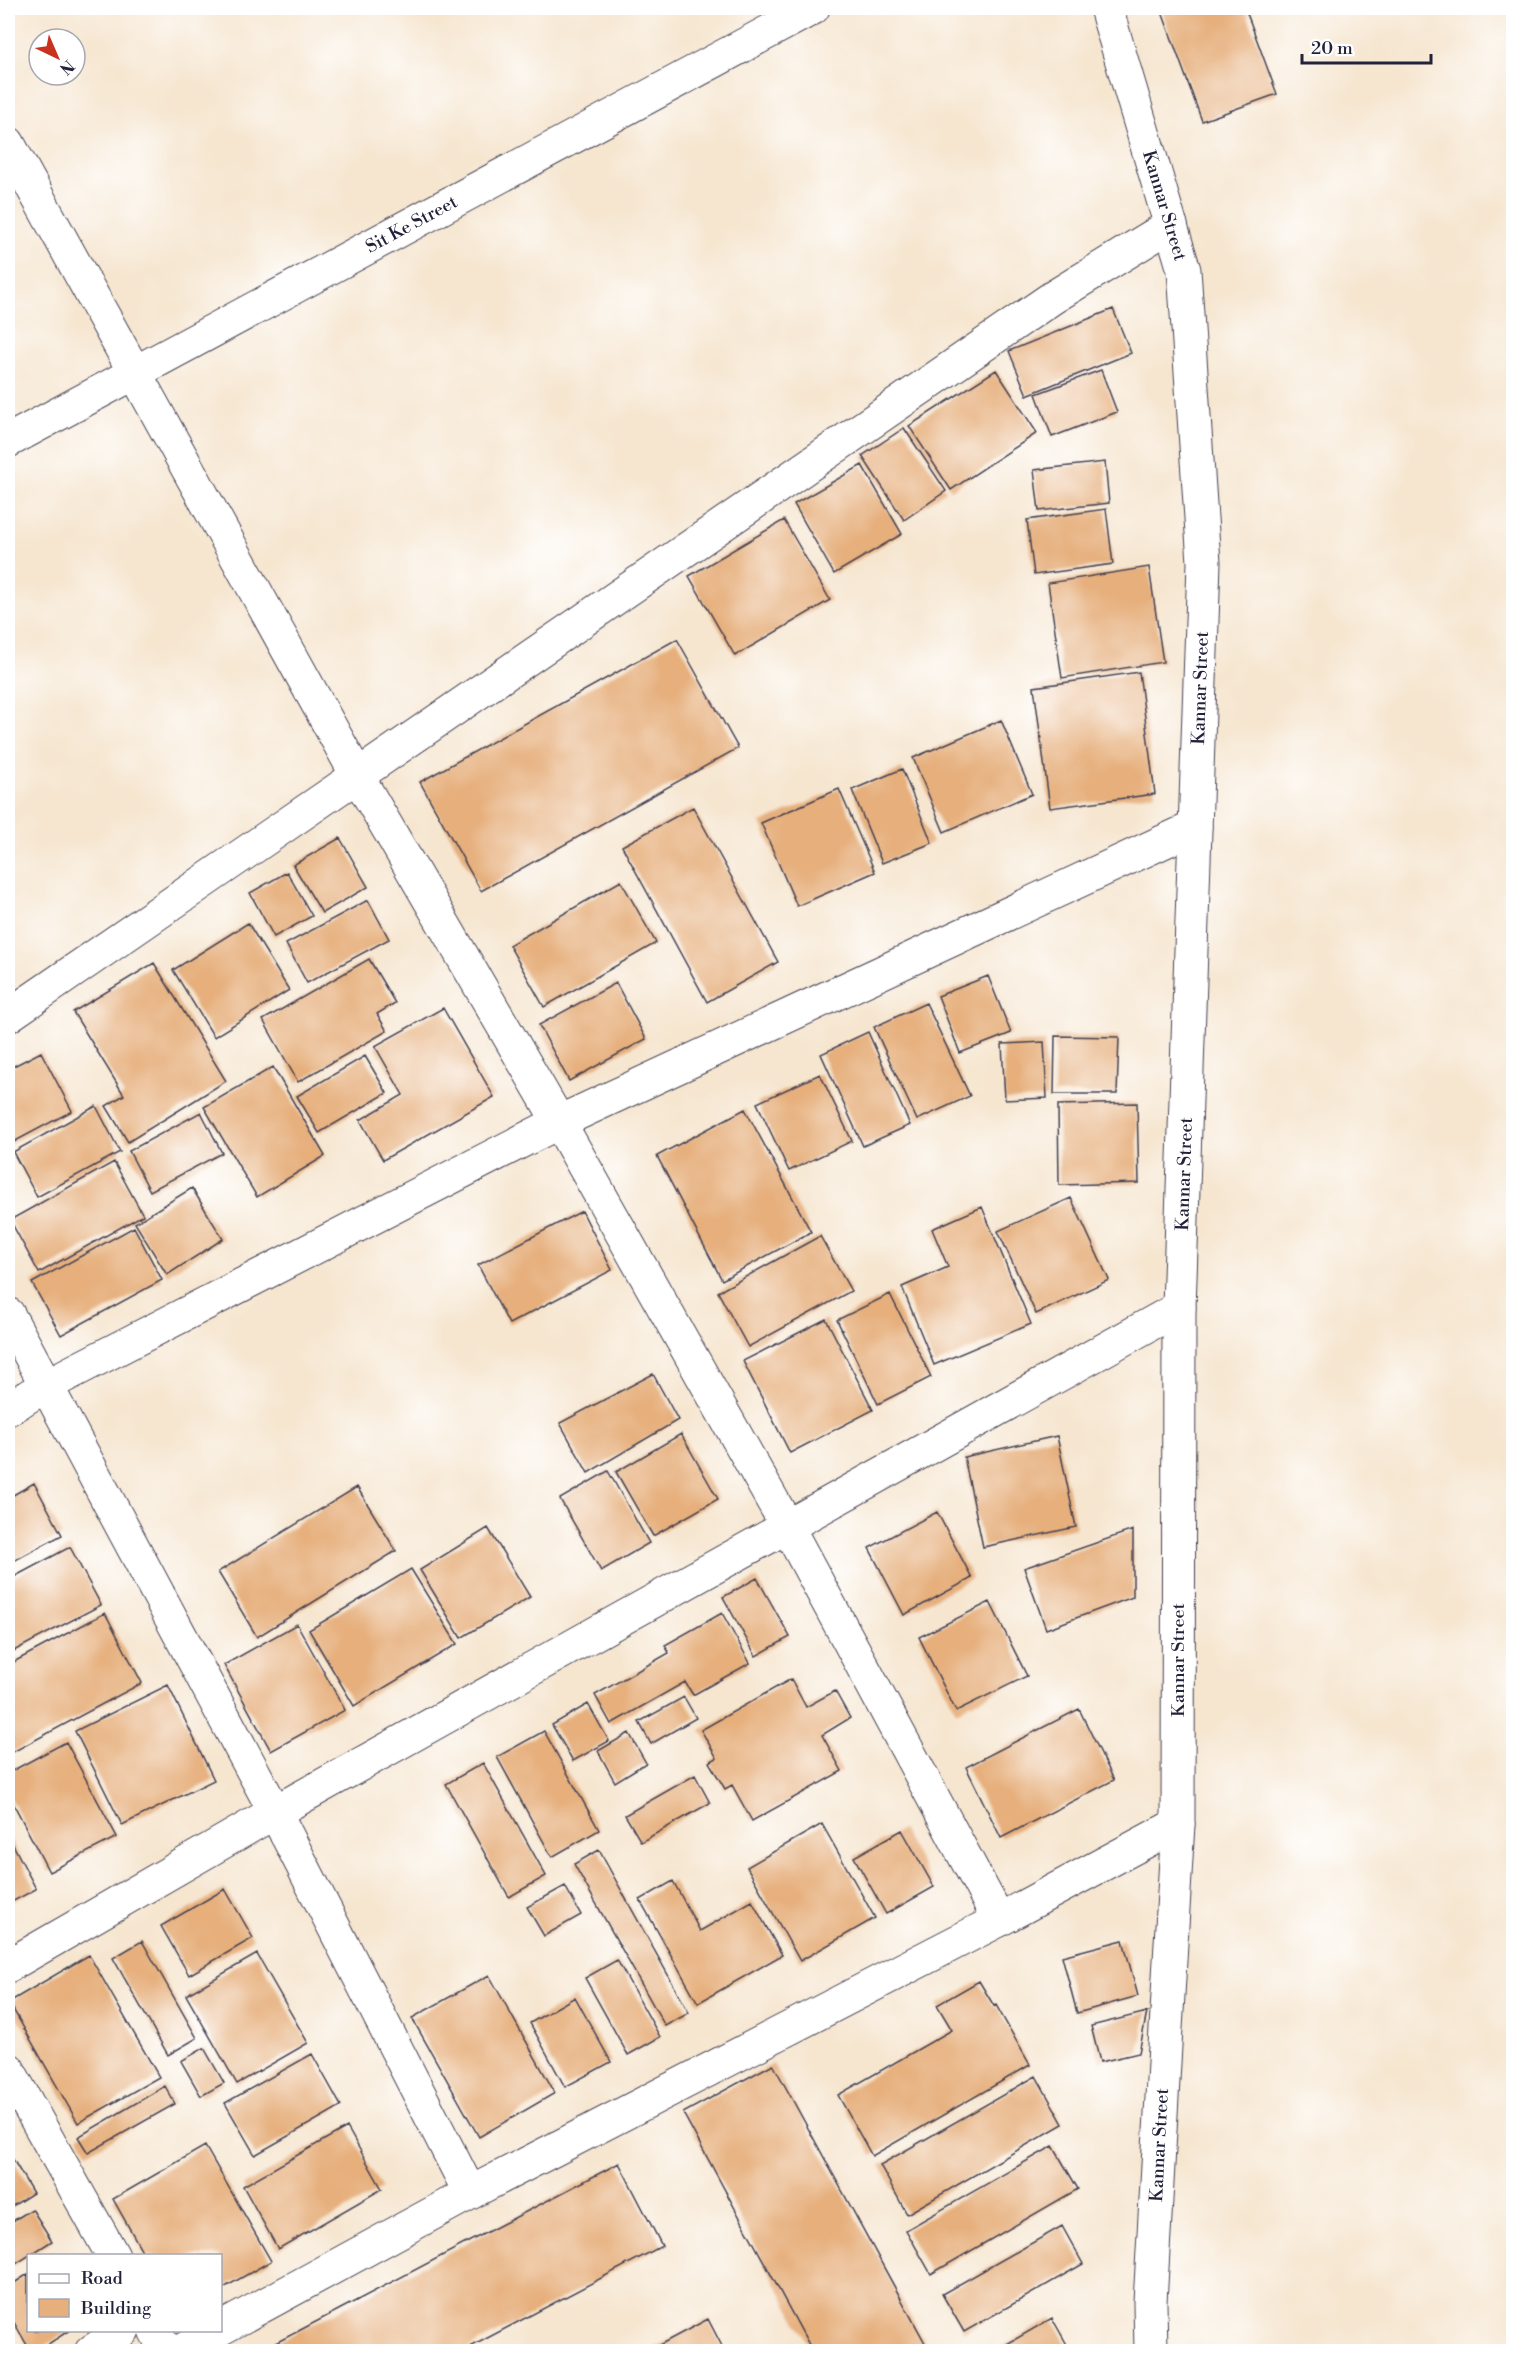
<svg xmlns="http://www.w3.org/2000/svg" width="1521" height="2359" font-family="'Libre Bodoni',serif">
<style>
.building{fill:#e6af7c}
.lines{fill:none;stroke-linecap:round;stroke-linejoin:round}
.minor-casing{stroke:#423f51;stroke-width:35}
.minor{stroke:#fff;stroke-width:33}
.labels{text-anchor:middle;stroke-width:4.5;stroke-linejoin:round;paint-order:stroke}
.street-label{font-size:18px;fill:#22223b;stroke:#fff}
</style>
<rect width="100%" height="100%" fill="#fff"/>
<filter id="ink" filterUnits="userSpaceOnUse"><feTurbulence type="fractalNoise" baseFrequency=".0167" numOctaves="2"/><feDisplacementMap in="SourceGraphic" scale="12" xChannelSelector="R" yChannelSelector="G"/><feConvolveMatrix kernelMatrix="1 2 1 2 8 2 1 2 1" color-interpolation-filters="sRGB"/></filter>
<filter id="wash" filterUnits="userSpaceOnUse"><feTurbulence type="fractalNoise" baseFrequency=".008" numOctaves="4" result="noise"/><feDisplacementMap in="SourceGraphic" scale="24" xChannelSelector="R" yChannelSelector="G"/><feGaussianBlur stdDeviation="1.35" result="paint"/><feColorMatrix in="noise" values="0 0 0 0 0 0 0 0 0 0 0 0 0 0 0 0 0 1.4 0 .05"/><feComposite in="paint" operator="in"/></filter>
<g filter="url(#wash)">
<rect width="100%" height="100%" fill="#f6e6d0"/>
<g id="blocks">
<!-- building -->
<path class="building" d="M1175,8H1245L1277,94L1202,121L1162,12Z
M1113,309L1131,353L1027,395L1009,351Z
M996,370L1037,433L951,490L909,426Z
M1101,370L1117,412L1052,437L1036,394Z
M904,428L946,491L904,520L862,456Z
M1105,462L1109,503L1039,511L1034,470Z
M862,465L902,534L834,574L794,504Z
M1106,509L1113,564L1034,575L1027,520Z
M784,520L830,600L735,656L689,576Z
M1149,567L1163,662L1062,678L1048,583Z
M677,639L738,748L481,891L420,782Z
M1139,672L1155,794L1050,808L1034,687Z
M1001,720L1032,794L944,832L913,758Z
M902,769L932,843L882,863L852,790Z
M839,789L875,872L797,906L761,823Z
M693,807L778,962L707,1002L622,846Z
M340,838L368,887L322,913L293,865Z
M287,872L312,916L274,937L250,893Z
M621,881L656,943L544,1007L509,945Z
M368,900L389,939L307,983L286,944Z
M248,923L289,990L214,1037L173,970Z
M369,959L395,1003L377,1014L387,1031L298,1082L263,1020Z
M154,963L226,1081L128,1142L106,1106L124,1095L73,1012Z
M988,976L1011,1033L960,1053L938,996Z
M616,983L646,1039L569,1081L539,1025Z
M926,1003L970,1096L917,1120L874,1027Z
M443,1008L494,1097L383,1160L360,1120L403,1095L375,1046Z
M868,1032L910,1125L863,1146L821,1054Z
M1055,1036L1119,1037L1117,1094H1054Z
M1044,1042L1047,1098L1005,1100L1002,1044Z
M41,1052L72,1111L8,1145V1069Z
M365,1056L387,1093L319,1133L297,1096Z
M273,1067L325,1156L257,1197L204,1107Z
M820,1074L852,1141L789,1171L757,1103Z
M1137,1103L1139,1183L1059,1185L1058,1105Z
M96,1106L120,1152L37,1197L13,1152Z
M745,1109L811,1232L722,1280L657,1156Z
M201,1112L222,1153L150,1191L129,1151Z
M114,1162L143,1215L39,1273L10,1220Z
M192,1188L223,1239L167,1275L135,1223Z
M1071,1198L1109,1280L1036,1314L998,1231Z
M982,1207L1031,1324L934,1365L902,1287L948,1267L932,1229Z
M582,1211L612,1270L509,1324L478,1265Z
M134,1227L162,1280L61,1335L32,1283Z
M820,1236L851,1291L748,1347L718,1292Z
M890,1294L931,1377L878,1404L837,1320Z
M826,1319L873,1410L790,1453L743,1361Z
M653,1374L678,1420L588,1473L560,1423Z
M681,1434L718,1499L653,1536L616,1472Z
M1057,1436L1076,1527L983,1547L964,1457Z
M608,1471L649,1543L601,1571L560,1499Z
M34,1483L62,1535L8,1564V1498Z
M357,1487L396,1551L257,1637L218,1572Z
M937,1512L972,1578L904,1615L869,1548Z
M488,1528L530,1597L461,1638L420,1570Z
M1133,1530V1597L1046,1629L1024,1568Z
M70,1547L101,1605L8,1654V1580Z
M411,1569L457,1644L354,1706L309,1630Z
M757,1578L790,1637L756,1656L723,1597Z
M990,1602L1027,1676L956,1711L919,1637Z
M105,1613L142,1683L11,1753L8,1747V1665Z
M722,1613L750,1663L693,1695L685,1682L611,1724L595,1695L669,1653L665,1645Z
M297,1624L345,1710L271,1751L224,1665Z
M791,1679L806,1707L835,1691L850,1718L822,1735L842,1771L752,1821L732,1785L725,1789L709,1762L717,1758L701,1730Z
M168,1685L214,1780L122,1825L75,1731Z
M684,1697L696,1718L651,1744L639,1722Z
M588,1704L609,1741L573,1761L552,1725Z
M1079,1709L1114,1780L1001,1838L966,1767Z
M544,1731L599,1830L552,1857L497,1757Z
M629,1733L646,1763L615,1782L598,1751Z
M66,1742L117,1837L49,1872L8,1793V1773Z
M483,1763L546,1876L509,1897L446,1784Z
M695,1775L710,1803L641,1842L625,1815Z
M822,1824L875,1918L800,1961L747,1867Z
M902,1830L934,1887L886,1914L854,1857Z
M8,1835L36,1889L8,1904Z
M599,1850L689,2013L665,2026L574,1864Z
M673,1881L700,1931L752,1901L782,1955L698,2003L640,1900Z
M565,1886L581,1915L544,1936L527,1907Z
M225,1889L253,1938L189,1975L161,1926Z
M1123,1940L1138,1996L1077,2013L1062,1956Z
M142,1941L197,2038L168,2055L113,1958Z
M257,1954L308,2043L237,2084L186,1995Z
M89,1955L159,2077L78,2123L9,2002Z
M617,1960L660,2037L628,2055L585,1978Z
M489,1975L555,2093L479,2137L412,2018Z
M979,1981L994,2006L996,2005L1030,2065L872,2156L838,2095L952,2030L937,2005Z
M575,1997L611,2062L565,2087L530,2023Z
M1147,2012L1139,2053L1100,2062L1091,2026Z
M204,2048L224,2083L201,2096L181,2061Z
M312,2054L341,2106L255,2155L225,2103Z
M773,2064L930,2352H813L683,2113Z
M1036,2076L1063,2124L907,2214L880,2165Z
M165,2086L175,2104L88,2153L78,2137Z
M347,2127L382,2189L278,2249L243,2186Z
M205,2146L271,2261L220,2290V2256H145L113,2199Z
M1053,2146L1078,2189L931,2274L906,2230Z
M8,2151L33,2193L8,2209Z
M619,2163L662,2246L461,2352H267L266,2348Z
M32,2209L52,2241L8,2269V2224Z
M1062,2226L1083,2264L964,2332L942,2294Z
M28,2274V2330H70L36,2352H31L8,2312V2287Z
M1052,2318L1070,2350L993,2352Z
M708,2319L725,2352H646Z"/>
</g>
</g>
<g filter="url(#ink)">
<use href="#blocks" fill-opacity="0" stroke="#423f51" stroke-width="1.5"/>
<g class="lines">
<defs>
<g id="minor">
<path id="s1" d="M1106,8L1184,270L1204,562L1179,1308L1178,1824L1150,2302L1151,2352"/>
<path d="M8,143L358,777L559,1122L787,1526L999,1920"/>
<path id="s2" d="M8,441L813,8"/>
<path d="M8,1016L1052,298L1171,225"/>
<path d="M8,1314L275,1812L470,2193"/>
<path d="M8,1409L45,1386L559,1122L1195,827"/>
<path d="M8,1966L275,1812L1179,1308"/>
<path d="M8,2069L113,2256"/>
<path d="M220,2329L470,2193L999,1920L1178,1824"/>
<path d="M155,2330L166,2352"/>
<path d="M91,2352L123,2330"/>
<path d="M179,2352L218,2330"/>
</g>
</defs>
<!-- minor casing -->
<use href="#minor" class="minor-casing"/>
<!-- minor -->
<use href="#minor" class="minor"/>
</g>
</g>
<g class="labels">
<!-- street labels -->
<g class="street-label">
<text dy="6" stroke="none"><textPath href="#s1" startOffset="206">Kannar Street</textPath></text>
<text dy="6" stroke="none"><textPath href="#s2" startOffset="458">Sit Ke Street</textPath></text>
<text transform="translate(1200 688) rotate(-88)" y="6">Kannar Street</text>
<text transform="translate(1184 1174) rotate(-88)" y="6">Kannar Street</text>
<text transform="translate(1178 1660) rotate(-90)" y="6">Kannar Street</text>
<text transform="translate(1159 2145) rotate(-87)" y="6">Kannar Street</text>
</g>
</g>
<!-- margin -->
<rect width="1521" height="2359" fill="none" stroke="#fff" stroke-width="30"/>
<!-- legend -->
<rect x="27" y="2254" width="195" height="78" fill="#ffffff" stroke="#a7a7b1" stroke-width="1.5"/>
<rect x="39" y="2274" width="30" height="9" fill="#ffffff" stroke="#a7a7b1" stroke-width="1.5"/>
<text x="81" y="2284" font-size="18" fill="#22223b">Road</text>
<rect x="39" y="2299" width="30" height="18" fill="#e6af7c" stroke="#a7a7b1" stroke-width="1.5"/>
<text x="81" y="2314" font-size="18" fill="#22223b">Building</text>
<!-- north arrow -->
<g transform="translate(57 57) rotate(136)"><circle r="28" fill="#ffffff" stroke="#a7a7b1" stroke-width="1.5"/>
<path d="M0-4.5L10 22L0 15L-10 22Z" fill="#c8321e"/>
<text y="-9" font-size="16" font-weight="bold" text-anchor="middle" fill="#22223b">N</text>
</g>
<!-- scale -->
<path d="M1302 54v9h129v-9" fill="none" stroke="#22223b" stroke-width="3"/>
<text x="1311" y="54" font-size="18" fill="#22223b" stroke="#ffffff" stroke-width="4.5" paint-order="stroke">20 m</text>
</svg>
